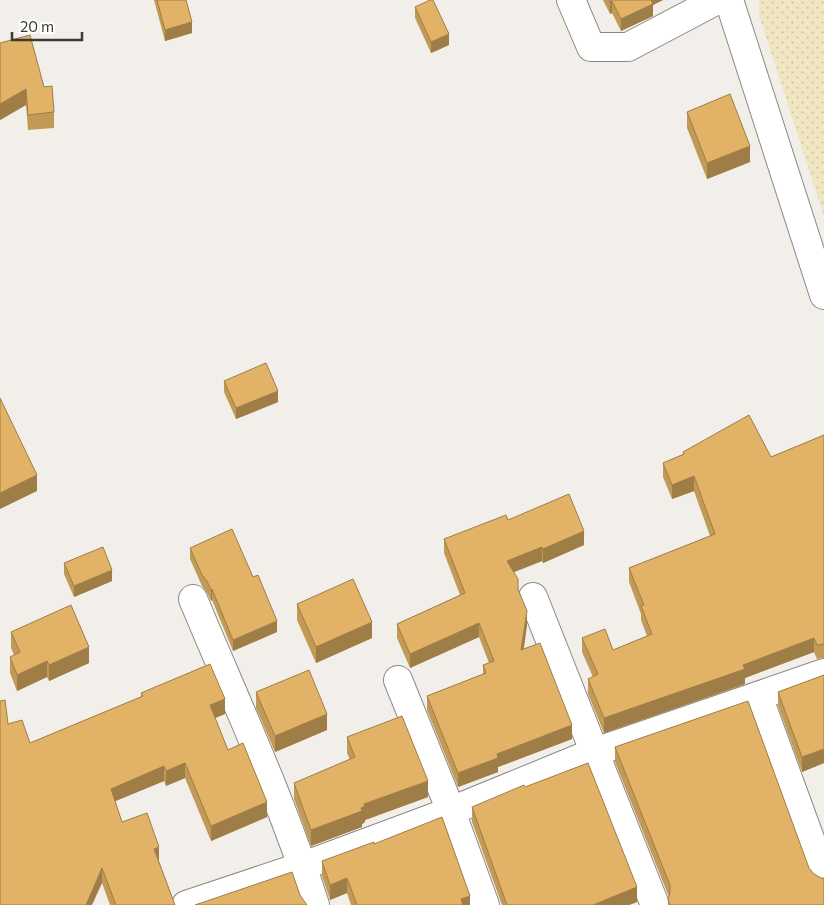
<svg xmlns="http://www.w3.org/2000/svg" width="824" height="905" font-family="Commissioner,sans-serif">
	<style>
		.sand { fill: url(#sand-dots) }
		.lines { fill: none; stroke-linecap: round; stroke-linejoin: round }
		.minor-casing { stroke: #8c8985; stroke-width: 30 }
		.minor { stroke: #fff; stroke-width: 28 }
		.wall { fill: #c29a58 }
		.shaded-wall { fill: #9e7d47 }
		.building { fill: #e2b366; stroke: #9e7d47 }
	</style>
	<defs>
		<pattern id="sand-dots" width="8" height="8" patternUnits="userSpaceOnUse" patternTransform="scale(1.25)"><rect width="8" height="8" fill="#f0e6c1"/><path d="M2 2h.1M6 6h.1" fill="none" stroke="#cfc6a7" stroke-width="1.8" stroke-linecap="round"/></pattern>
	</defs>
	<rect width="100%" height="100%" fill="#f2efea"/>
	<polygon class="sand" points="759,0 824,0 824,217 759,15"/>
	<g class="lines">
		<defs>
			<g id="minor">
				<polyline points="571,0 591,47 628,47 717,0"/>
				<polyline points="729,0 824,295"/>
				<polyline points="533,597 655,905"/>
				<path d="M193,599c42,101 89,201 122,306"/>
				<polyline points="398,680 451,811 485,905"/>
				<polyline points="758,696 824,877"/>
				<polyline points="186,905 303,866 451,811 595,752 824,673"/>
			</g>
		</defs>
		<use href="#minor" class="minor-casing"/>
		<use href="#minor" class="minor"/>
	</g>
	<g class="wall">
		<polygon points="154,0 186,0 192,33 165,41"/>
		<polygon points="603,0 663,0 653,5 653,16 621,31 612,13 610,14"/>
		<polygon points="415,7 449,45 431,53 415,18"/>
		<polygon points="0,43 44,87 54,112 54,128 28,130 26,105 0,120"/>
		<polygon points="687,112 750,162 707,179 687,128"/>
		<polygon points="224,381 278,402 236,419 224,392"/>
		<polygon points="824,435 824,658 817,659 814,652 745,678 745,684 604,733 588,694 588,679 593,677 582,652 582,638 613,650 647,636 641,620 641,614 629,582 629,568 710,536 694,491 672,499 663,477 663,463 683,455 683,452 771,457"/>
		<polygon points="508,520 584,545 543,563 542,561 514,572 527,625 524,649 572,739 498,767 498,772 458,787 427,710 427,696 483,674 483,665 489,663 479,637 410,668 397,638 397,624 460,595 444,553 444,539"/>
		<polygon points="190,548 277,632 233,651 212,600 211,601 207,593 202,586 190,559"/>
		<polygon points="64,563 112,581 74,597 64,574"/>
		<polygon points="297,604 372,638 316,663 297,620"/>
		<polygon points="11,632 89,663 49,681 47,677 17,691 10,673 10,657 14,655 11,648"/>
		<polygon points="824,675 824,763 802,772 778,706 778,692"/>
		<polygon points="256,692 327,730 275,752 256,708"/>
		<polygon points="141,693 225,714 215,718 228,750 267,817 211,841 185,778 166,786 164,781 115,801 122,822 159,862 175,905 110,905 102,883 8,724 30,743 141,697"/>
		<polygon points="347,737 428,797 365,820 365,822 362,824 362,827 311,846 294,799 294,783 350,760 347,753"/>
		<polygon points="615,747 809,868 814,874 821,878 824,905 668,905 668,900 669,897 615,762"/>
		<polygon points="525,787 637,902 629,905 502,905 472,822 472,807"/>
		<polygon points="374,844 470,905 351,905 347,893 330,900 322,876 322,861"/>
	</g>
	<g class="shaded-wall">
		<polygon points="649,0 663,0 653,5 653,16 621,31 621,19"/>
		<polygon points="612,1 612,13 610,14 610,2"/>
		<polygon points="192,22 192,33 165,41 165,30"/>
		<polygon points="449,34 449,45 431,53 431,42"/>
		<polygon points="26,89 26,105 0,120 0,104"/>
		<polygon points="750,146 750,162 707,179 707,163"/>
		<polygon points="278,391 278,402 236,419 236,408"/>
		<polygon points="37,475 37,491 0,509 0,493"/>
		<polygon points="694,476 694,491 672,499 672,485"/>
		<polygon points="584,531 584,545 543,563 543,549"/>
		<polygon points="542,547 542,561 507,575 507,561"/>
		<polygon points="112,570 112,581 74,597 74,586"/>
		<polygon points="212,589 212,600 211,601 211,590"/>
		<polygon points="527,611 527,625 521,664 521,650"/>
		<polygon points="277,621 277,632 233,651 233,640"/>
		<polygon points="372,622 372,638 316,663 316,647"/>
		<polygon points="479,623 479,637 410,668 410,654"/>
		<polygon points="814,638 814,652 745,678 745,684 604,733 604,718"/>
		<polygon points="89,647 89,663 49,681 49,665"/>
		<polygon points="47,661 47,677 17,691 17,675"/>
		<polygon points="225,699 225,714 210,720 210,705"/>
		<polygon points="327,714 327,730 275,752 275,736"/>
		<polygon points="572,725 572,739 498,767 498,772 458,787 458,773 497,754"/>
		<polygon points="824,749 824,763 802,772 802,757"/>
		<polygon points="185,763 185,778 166,786 166,771"/>
		<polygon points="164,766 164,781 111,803 111,789"/>
		<polygon points="428,781 428,797 365,820 365,822 362,824 362,827 311,846 311,830 361,808 364,804"/>
		<polygon points="267,802 267,817 211,841 211,826"/>
		<polygon points="159,847 159,862 154,849"/>
		<polygon points="102,868 102,883 92,905 86,905"/>
		<polygon points="347,878 347,893 330,900 330,885"/>
		<polygon points="637,887 637,902 629,905 593,905"/>
		<polygon points="470,896 470,905 461,905 461,899"/>
	</g>
	<g class="building">
		<polygon points="157,0 186,0 192,22 165,30"/>
		<polygon points="430,0 433,0 449,34 431,42 415,7"/>
		<polygon points="609,0 651,0 653,4 621,19 612,1 610,2"/>
		<polygon points="30,35 44,87 52,86 54,112 28,115 26,89 0,104 0,43"/>
		<polygon points="730,94 750,146 707,163 687,112"/>
		<polygon points="266,363 278,391 236,408 224,381"/>
		<polygon points="0,398 37,475 0,493"/>
		<polygon points="749,415 771,457 824,435 824,644 817,645 814,638 743,665 745,669 604,718 588,679 598,674 582,638 605,629 613,650 652,634 641,606 644,605 629,568 715,534 694,476 672,485 663,463 684,454 683,452"/>
		<polygon points="569,494 584,531 543,549 542,547 507,561 518,579 518,589 527,611 521,650 540,643 572,725 497,754 498,758 458,773 427,696 486,673 483,665 494,661 479,623 410,654 397,624 465,593 444,539 506,515 508,520"/>
		<polygon points="232,529 253,577 258,575 277,621 233,640 212,589 211,590 207,581 202,575 190,548"/>
		<polygon points="103,547 112,570 74,586 64,563"/>
		<polygon points="353,579 372,622 316,647 297,604"/>
		<polygon points="71,605 89,647 49,665 47,661 17,675 10,657 20,652 11,632"/>
		<polygon points="210,664 225,699 210,705 228,750 243,743 267,802 211,826 185,763 166,771 164,766 111,789 122,822 147,813 159,847 154,849 175,905 116,905 102,868 86,905 0,905 0,701 5,700 8,724 22,720 30,743 143,696 141,693"/>
		<polygon points="309,670 327,714 275,736 256,692"/>
		<polygon points="824,675 824,749 802,757 778,692"/>
		<polygon points="748,701 809,868 814,874 821,878 824,878 824,905 670,905 668,900 670,892 670,885 615,747"/>
		<polygon points="402,716 428,781 364,804 365,806 361,808 362,811 311,830 294,783 355,757 347,737"/>
		<polygon points="588,763 637,887 593,905 507,905 472,807 524,785 525,787"/>
		<polygon points="442,817 470,896 461,899 463,905 357,905 347,878 330,885 322,861 374,842 374,844"/>
		<polygon points="292,872 300,895 307,905 195,905"/>
	</g>
	<path d="M12 32v8h70v-8" fill="none" stroke="#3b3a38" stroke-width="2.5"/>
	<text x="20" y="32" font-size="15" fill="#3b3a38" stroke="#ffffff" stroke-width="4" paint-order="stroke">20 m</text>
</svg>
